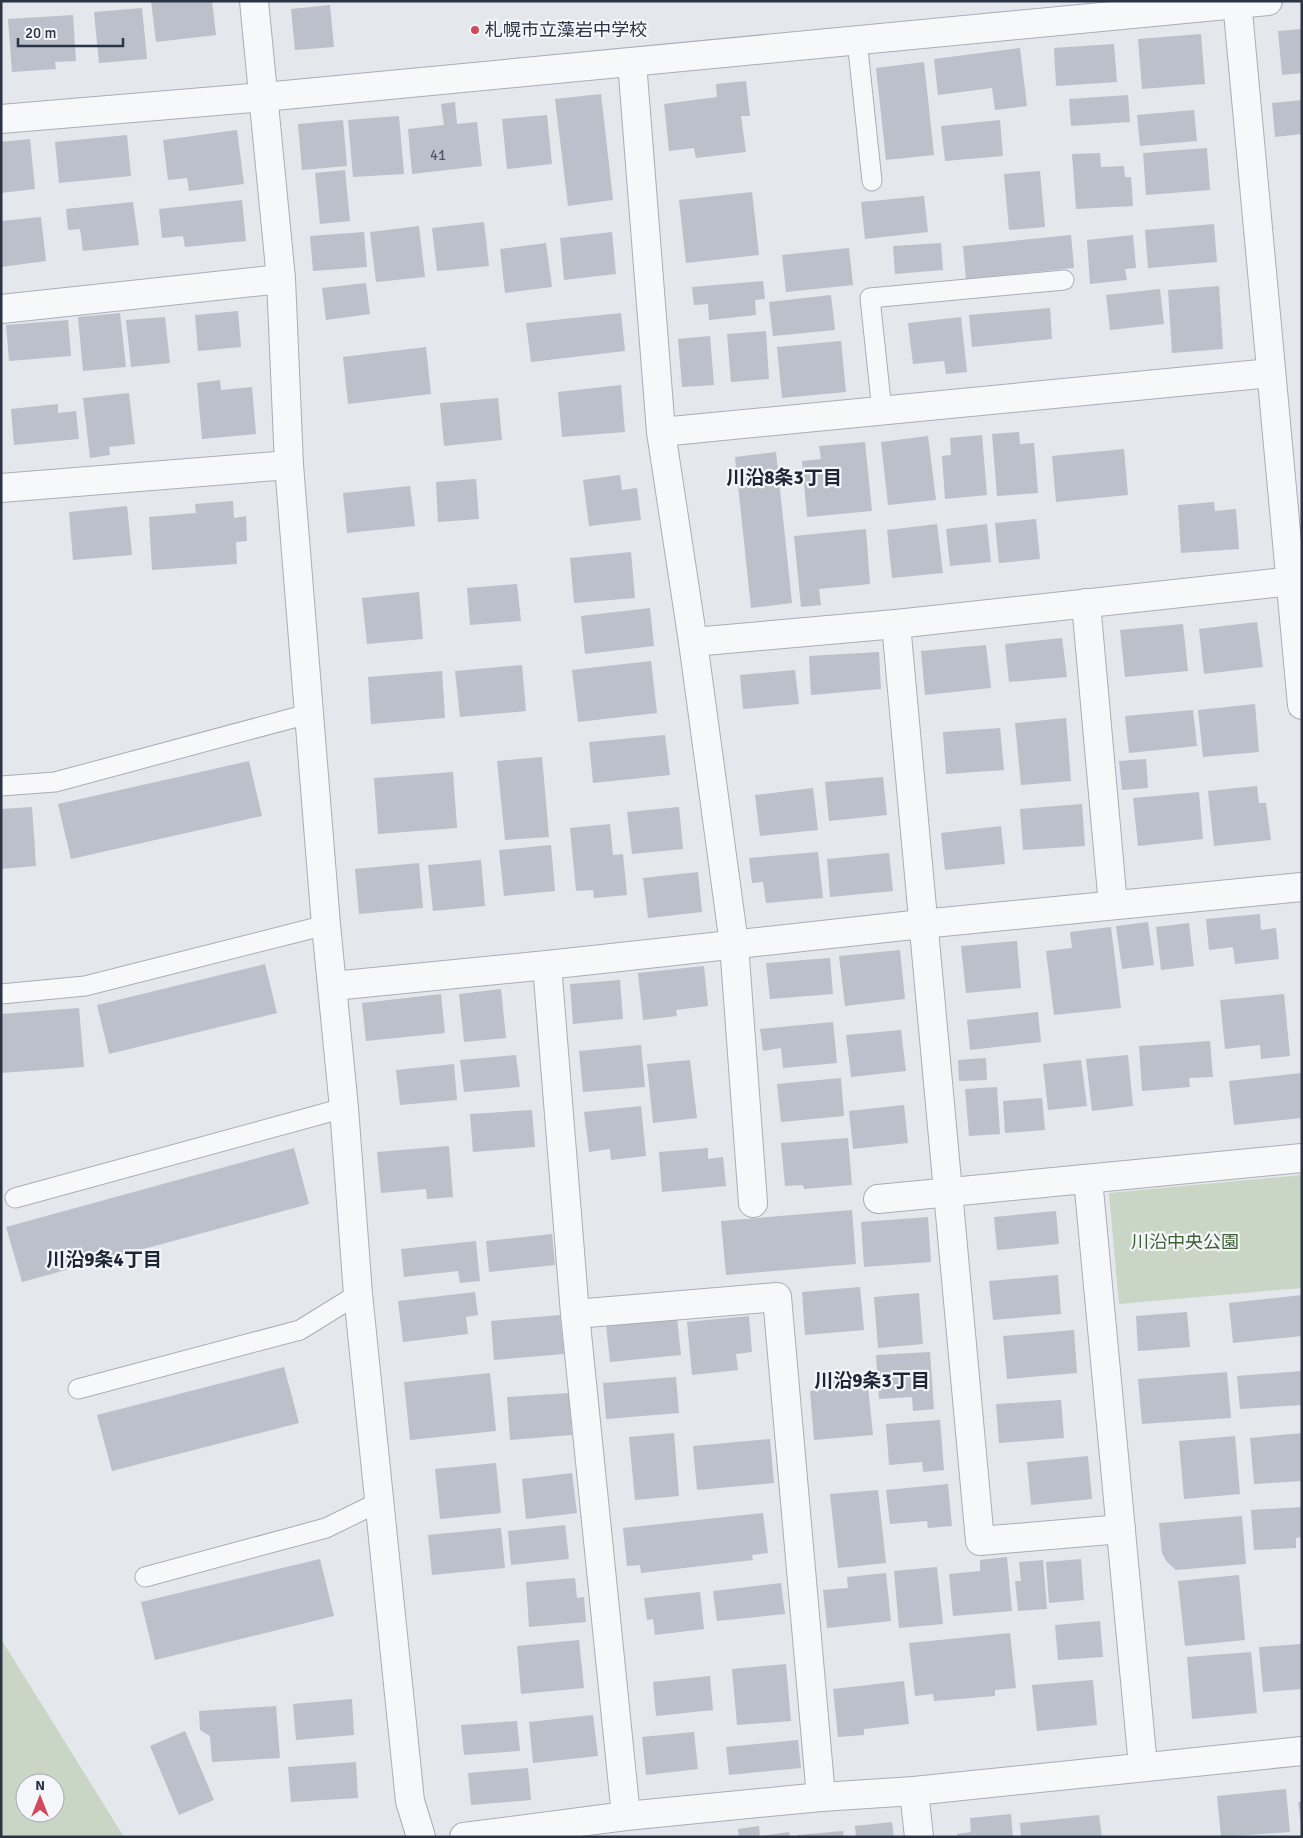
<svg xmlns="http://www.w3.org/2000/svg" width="1303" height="1838" font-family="Signika,'Noto Sans JP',sans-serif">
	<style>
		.green { fill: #c9d6c5; fill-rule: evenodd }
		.building { fill: #bbc0ca }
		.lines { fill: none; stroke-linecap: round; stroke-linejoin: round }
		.lane-casing { stroke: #a9aeb7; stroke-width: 21 }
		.street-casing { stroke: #a9aeb7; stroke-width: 30 }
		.lane { stroke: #f7f8fa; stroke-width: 19 }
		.street { stroke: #f7f8fa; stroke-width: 28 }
		.poi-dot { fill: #d1495b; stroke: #f4f6f9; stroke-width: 2 }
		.labels { text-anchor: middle; stroke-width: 4.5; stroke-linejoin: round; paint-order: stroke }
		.number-label { font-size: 15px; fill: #4f5766 }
		.poi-label { font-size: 18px; fill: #2b3445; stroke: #f4f6f9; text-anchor: start }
		.park-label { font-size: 18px; fill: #3f6138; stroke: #f4f6f9 }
		.neighbourhood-label { font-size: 19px; font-weight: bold; fill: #1d2536; stroke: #f4f6f9 }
	</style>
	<rect width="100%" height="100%" fill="#e4e7ec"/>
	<g class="green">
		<polygon points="1302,1175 1302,1288 1119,1304 1109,1193"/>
		<path d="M1,1639l123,198h-123zM25,1783h30v30h-30z"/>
	</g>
	<g class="building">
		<polygon points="151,1 212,1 216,35 156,42"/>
		<polygon points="330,5 334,47 295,50 291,9"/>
		<polygon points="142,8 147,59 99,63 94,12"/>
		<polygon points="73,15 76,61 55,62 56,69 12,72 8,19"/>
		<polygon points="1302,29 1302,73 1282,75 1278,31"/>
		<polygon points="1201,34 1205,84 1142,89 1138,39"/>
		<polygon points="1114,44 1117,82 1056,86 1054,48"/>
		<polygon points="1020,48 1027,106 995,110 992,88 938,95 934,59"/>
		<polygon points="924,62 934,155 886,160 876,68"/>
		<polygon points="746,81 750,116 741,116 746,152 696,158 694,148 669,151 664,104 717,97 716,84"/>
		<polygon points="601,94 613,200 568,206 555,99"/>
		<polygon points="1128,95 1130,122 1071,126 1069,99"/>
		<polygon points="1302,100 1302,134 1275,137 1272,103"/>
		<polygon points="455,102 457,124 477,122 482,166 412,174 408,129 444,125 441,104"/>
		<polygon points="1194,110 1197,141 1140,146 1137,115"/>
		<polygon points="547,115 552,164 507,169 502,119"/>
		<polygon points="399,116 404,174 353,177 348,120"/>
		<polygon points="343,120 347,166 302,170 298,124"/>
		<polygon points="1000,120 1003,156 945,161 941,126"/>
		<polygon points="237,130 244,184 189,191 187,178 168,180 163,140"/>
		<polygon points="127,135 131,176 59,183 55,142"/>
		<polygon points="30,139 35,189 1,193 1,142"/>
		<polygon points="1207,148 1210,190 1146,195 1143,153"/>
		<polygon points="1100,153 1101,167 1124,166 1125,177 1131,177 1133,206 1076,209 1072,154"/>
		<polygon points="345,170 350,221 320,224 315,173"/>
		<polygon points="1040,171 1045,227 1009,230 1004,174"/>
		<polygon points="752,192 759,255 686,263 679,200"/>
		<polygon points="924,196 928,232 865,239 861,202"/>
		<polygon points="242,200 246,241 185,247 183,236 162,238 159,209"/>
		<polygon points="133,202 139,245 83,251 80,229 68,230 66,209"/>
		<polygon points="41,217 46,261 1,267 1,221"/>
		<polygon points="484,222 489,266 437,271 432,228"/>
		<polygon points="1214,224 1217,262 1148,268 1145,230"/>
		<polygon points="419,226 425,277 376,282 370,232"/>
		<polygon points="364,232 367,267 313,271 310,236"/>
		<polygon points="612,232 616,274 564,280 560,238"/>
		<polygon points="1071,235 1074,268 966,279 963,246"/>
		<polygon points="1133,235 1136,268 1125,269 1127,280 1090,284 1087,240"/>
		<polygon points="546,243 552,287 505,293 500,249"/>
		<polygon points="941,243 943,270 895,274 893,246"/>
		<polygon points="849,248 853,285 786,292 782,255"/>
		<polygon points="763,281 765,299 755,300 756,315 709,320 708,304 694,305 692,287"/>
		<polygon points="366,283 370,314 326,320 322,288"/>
		<polygon points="1219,286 1223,349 1172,353 1168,290"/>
		<polygon points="1160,289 1164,324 1110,330 1106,295"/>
		<polygon points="831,295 835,330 773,336 769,302"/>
		<polygon points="1050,308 1052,339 972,347 969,315"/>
		<polygon points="238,311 241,347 198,351 195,315"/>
		<polygon points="120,313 126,367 83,371 78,317"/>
		<polygon points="621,313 625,351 531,362 526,323"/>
		<polygon points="165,317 170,363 131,367 126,320"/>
		<polygon points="961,317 967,372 946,374 944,361 913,364 908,323"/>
		<polygon points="68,320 71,356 9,361 6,325"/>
		<polygon points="766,331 769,379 731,382 727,334"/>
		<polygon points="710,336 714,385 682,387 678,339"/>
		<polygon points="841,341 846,392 782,398 777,347"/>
		<polygon points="426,347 431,394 348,404 343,357"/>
		<polygon points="220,380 221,390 252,387 256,434 202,439 197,383"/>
		<polygon points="621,385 625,432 562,437 558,392"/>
		<polygon points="129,393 135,444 109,447 110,455 90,458 83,398"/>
		<polygon points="498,398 502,440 444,446 440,403"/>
		<polygon points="58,404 58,413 76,411 79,439 14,445 11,409"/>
		<polygon points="1019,432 1020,444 1034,443 1038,493 997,496 992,434"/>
		<polygon points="982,435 987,495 945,499 942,456 951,455 950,438"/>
		<polygon points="928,436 936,500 888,505 881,442"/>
		<polygon points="865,442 872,511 807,517 802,461 821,459 819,446"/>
		<polygon points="1124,449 1128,495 1056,502 1052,456"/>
		<polygon points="776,452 792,603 751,608 735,457"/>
		<polygon points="620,475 622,490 637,488 641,520 589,526 583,480"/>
		<polygon points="476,479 479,519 438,522 436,482"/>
		<polygon points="410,486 415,526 347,533 343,493"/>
		<polygon points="233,501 234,518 246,516 247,541 236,542 237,564 152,570 149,517 196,513 195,504"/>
		<polygon points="1214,502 1215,511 1236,509 1239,549 1181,553 1178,505"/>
		<polygon points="127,506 132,555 73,560 69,512"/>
		<polygon points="1036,519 1040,559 999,563 995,523"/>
		<polygon points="937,524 943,573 892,578 887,530"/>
		<polygon points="987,524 991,562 950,566 946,529"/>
		<polygon points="866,529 870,584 819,589 821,605 801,607 794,536"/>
		<polygon points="631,552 635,598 574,603 570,558"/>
		<polygon points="517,584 521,621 470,625 467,588"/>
		<polygon points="419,592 423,639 367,644 362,598"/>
		<polygon points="650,608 654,646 585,654 581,616"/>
		<polygon points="1257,622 1263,667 1204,674 1199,629"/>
		<polygon points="1183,624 1188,671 1125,677 1120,630"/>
		<polygon points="1062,638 1067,677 1009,682 1005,644"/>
		<polygon points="986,645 991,688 925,695 921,651"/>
		<polygon points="879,652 881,689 811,695 809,656"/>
		<polygon points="651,661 657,713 578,722 572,670"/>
		<polygon points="522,665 526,711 460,717 455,671"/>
		<polygon points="795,670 799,704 743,709 740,675"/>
		<polygon points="442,671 445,718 371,724 368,677"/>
		<polygon points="1255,704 1259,752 1203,757 1198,710"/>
		<polygon points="1193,710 1197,746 1129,753 1125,716"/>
		<polygon points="1066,718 1071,781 1021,785 1015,723"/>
		<polygon points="1000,728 1004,770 946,774 943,732"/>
		<polygon points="665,735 670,775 593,783 589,742"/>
		<polygon points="542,757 549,837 505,840 497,761"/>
		<polygon points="1146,759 1148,788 1122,790 1119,761"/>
		<polygon points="249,761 262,816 71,859 58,804"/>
		<polygon points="453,772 457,828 378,834 374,778"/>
		<polygon points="883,777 887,815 829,821 825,782"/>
		<polygon points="1257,786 1259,803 1266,803 1271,840 1214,846 1208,791"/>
		<polygon points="813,788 818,830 760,836 755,795"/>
		<polygon points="1199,792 1203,839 1138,846 1133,798"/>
		<polygon points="1082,804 1085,846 1023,850 1020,809"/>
		<polygon points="32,807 36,866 1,869 1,809"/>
		<polygon points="679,807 683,849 632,854 627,812"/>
		<polygon points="610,824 613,855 623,854 627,895 594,898 593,890 576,891 570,828"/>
		<polygon points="1001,826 1005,864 945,870 941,833"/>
		<polygon points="551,845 555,891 504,896 499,850"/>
		<polygon points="818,852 823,898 766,903 763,882 752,883 749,858"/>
		<polygon points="889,853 893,891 830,897 827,859"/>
		<polygon points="481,860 485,906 433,911 428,865"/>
		<polygon points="419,863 423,908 359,914 355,869"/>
		<polygon points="698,872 702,912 648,918 643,878"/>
		<polygon points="1260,914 1261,930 1276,928 1279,959 1235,964 1233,947 1209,950 1206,919"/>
		<polygon points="1148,922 1154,965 1122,969 1116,926"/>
		<polygon points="1189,923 1194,966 1161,970 1156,927"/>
		<polygon points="1111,927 1121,1008 1054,1015 1046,951 1072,948 1070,932"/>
		<polygon points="1017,941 1021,988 966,993 961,946"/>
		<polygon points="900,950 905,999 845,1006 839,956"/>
		<polygon points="830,958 833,994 770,999 766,963"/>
		<polygon points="265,964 277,1013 109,1054 97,1005"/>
		<polygon points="704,966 708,1006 676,1010 677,1016 643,1020 638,973"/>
		<polygon points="620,980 623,1019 573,1024 570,984"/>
		<polygon points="501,989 506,1038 464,1042 459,994"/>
		<polygon points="441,994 445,1033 366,1041 362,1003"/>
		<polygon points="1284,994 1290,1056 1261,1059 1260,1045 1225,1049 1220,1000"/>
		<polygon points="79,1008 84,1067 1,1073 1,1014"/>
		<polygon points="1038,1012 1041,1042 970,1050 967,1020"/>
		<polygon points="833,1022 837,1063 783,1068 781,1048 763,1051 760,1029"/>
		<polygon points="901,1030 906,1071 851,1077 846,1035"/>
		<polygon points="1210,1041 1213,1077 1189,1078 1190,1087 1142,1091 1139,1046"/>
		<polygon points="641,1045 645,1087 583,1092 579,1051"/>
		<polygon points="516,1055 520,1087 464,1092 460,1060"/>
		<polygon points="1128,1055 1133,1106 1092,1111 1086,1059"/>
		<polygon points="986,1058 987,1080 959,1081 958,1060"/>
		<polygon points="690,1060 697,1118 653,1123 647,1064"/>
		<polygon points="1081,1060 1087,1106 1048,1110 1043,1064"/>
		<polygon points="454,1064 457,1100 400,1105 396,1070"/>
		<polygon points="1301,1073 1302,1118 1234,1125 1229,1081"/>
		<polygon points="841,1078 844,1116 781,1122 777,1084"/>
		<polygon points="997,1087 1000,1134 969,1136 965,1089"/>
		<polygon points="1042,1098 1045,1130 1005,1133 1003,1101"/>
		<polygon points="904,1105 908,1143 853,1149 849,1111"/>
		<polygon points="641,1106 646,1156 611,1160 610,1149 589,1152 584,1112"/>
		<polygon points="532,1110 535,1147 473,1152 470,1114"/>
		<polygon points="848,1138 852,1185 804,1189 803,1185 785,1186 781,1143"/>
		<polygon points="449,1146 453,1197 427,1199 426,1189 381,1193 377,1152"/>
		<polygon points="294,1148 309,1204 22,1282 6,1227"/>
		<polygon points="708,1148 708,1159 723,1157 726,1186 662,1192 659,1152"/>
		<polygon points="852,1210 856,1264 726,1275 721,1221"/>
		<polygon points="1056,1211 1059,1244 997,1250 994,1217"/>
		<polygon points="928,1217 931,1262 864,1267 861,1222"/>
		<polygon points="552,1234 555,1265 489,1272 486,1241"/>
		<polygon points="476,1241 480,1281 460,1283 458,1271 404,1277 401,1249"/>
		<polygon points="1058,1275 1061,1314 993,1320 989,1281"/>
		<polygon points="860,1287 864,1330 805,1335 802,1292"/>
		<polygon points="475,1292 478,1315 466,1317 468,1334 403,1342 398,1301"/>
		<polygon points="919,1293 923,1344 878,1348 874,1297"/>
		<polygon points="1302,1295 1302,1336 1233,1343 1229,1303"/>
		<polygon points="1187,1312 1190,1347 1138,1351 1136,1316"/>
		<polygon points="560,1315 564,1354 494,1360 491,1321"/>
		<polygon points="749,1316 752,1352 736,1354 738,1370 692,1375 687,1322"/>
		<polygon points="677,1318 681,1355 610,1362 606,1325"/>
		<polygon points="1074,1330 1077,1373 1007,1379 1003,1336"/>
		<polygon points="930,1352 934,1409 913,1411 912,1397 879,1399 876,1355"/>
		<polygon points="284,1367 299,1423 112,1471 97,1415"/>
		<polygon points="1302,1371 1302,1405 1240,1409 1237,1376"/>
		<polygon points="1227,1372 1231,1418 1142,1424 1138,1379"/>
		<polygon points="490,1373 496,1431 410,1440 404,1382"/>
		<polygon points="676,1377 679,1413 606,1419 603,1383"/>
		<polygon points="867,1377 873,1435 814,1440 810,1391 827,1389 827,1380"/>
		<polygon points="569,1393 572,1435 510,1440 507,1397"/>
		<polygon points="1061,1400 1064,1438 999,1443 996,1404"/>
		<polygon points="940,1420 944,1470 923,1472 922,1462 889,1465 886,1424"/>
		<polygon points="674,1433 679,1496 635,1500 629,1437"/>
		<polygon points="1302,1433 1302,1481 1254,1484 1250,1438"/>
		<polygon points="1235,1436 1240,1494 1184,1499 1179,1441"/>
		<polygon points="770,1439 774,1483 697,1490 693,1446"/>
		<polygon points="1088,1456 1092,1499 1031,1505 1027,1462"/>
		<polygon points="496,1463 501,1513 440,1519 435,1469"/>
		<polygon points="572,1473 577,1513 526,1519 522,1479"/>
		<polygon points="948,1484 952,1526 928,1528 927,1521 890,1524 886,1490"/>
		<polygon points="878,1490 886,1563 838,1568 830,1494"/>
		<polygon points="1302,1507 1302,1537 1296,1538 1296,1548 1254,1550 1251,1510"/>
		<polygon points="763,1513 768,1553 752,1555 753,1560 641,1573 640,1565 627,1566 623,1528"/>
		<polygon points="1242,1516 1246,1564 1176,1570 1167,1562 1162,1553 1159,1523"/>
		<polygon points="565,1525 569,1559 511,1565 508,1531"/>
		<polygon points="501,1528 505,1568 432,1575 428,1535"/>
		<polygon points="1007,1557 1012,1611 953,1616 949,1574 980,1571 980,1560"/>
		<polygon points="320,1559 334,1616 155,1660 141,1602"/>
		<polygon points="1081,1559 1084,1600 1049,1603 1046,1562"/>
		<polygon points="1043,1560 1047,1609 1018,1611 1015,1581 1021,1581 1019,1562"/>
		<polygon points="937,1567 943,1624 899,1628 894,1571"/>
		<polygon points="886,1573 891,1621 827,1628 823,1590 848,1588 847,1577"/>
		<polygon points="1239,1575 1245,1640 1185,1646 1178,1581"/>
		<polygon points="575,1578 577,1598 584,1597 586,1622 529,1627 526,1582"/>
		<polygon points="781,1583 785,1614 717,1621 713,1591"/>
		<polygon points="700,1592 704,1629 655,1635 653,1619 647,1620 644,1598"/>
		<polygon points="1100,1621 1103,1657 1058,1660 1055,1625"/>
		<polygon points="1010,1633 1016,1688 995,1690 995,1696 934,1701 933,1694 915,1696 909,1643"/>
		<polygon points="579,1640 584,1688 521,1694 517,1646"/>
		<polygon points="1302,1644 1302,1689 1263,1692 1259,1647"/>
		<polygon points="1251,1652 1257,1713 1192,1719 1187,1657"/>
		<polygon points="786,1664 791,1721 737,1725 732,1669"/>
		<polygon points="710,1676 713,1710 656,1716 653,1682"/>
		<polygon points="1093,1680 1097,1725 1037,1731 1032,1685"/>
		<polygon points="904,1681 909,1724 864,1729 864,1735 838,1737 833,1689"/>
		<polygon points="352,1699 354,1735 296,1740 293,1704"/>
		<polygon points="276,1706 280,1758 212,1762 210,1736 200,1730 199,1711"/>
		<polygon points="593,1715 598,1756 533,1763 529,1722"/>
		<polygon points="517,1721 520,1751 464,1755 461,1725"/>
		<polygon points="185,1731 214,1800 179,1815 150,1746"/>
		<polygon points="694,1732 698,1769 646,1775 642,1737"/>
		<polygon points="798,1740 801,1768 729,1775 726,1747"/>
		<polygon points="356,1762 358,1798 291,1802 288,1767"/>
		<polygon points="528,1768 531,1800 471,1805 468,1773"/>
		<polygon points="1286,1789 1290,1832 1221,1837 1217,1796"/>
		<polygon points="1298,1802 1302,1802 1302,1823 1301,1823"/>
		<polygon points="1011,1814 1013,1837 957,1837 957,1834 971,1832 970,1818"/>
		<polygon points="1099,1815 1102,1837 1021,1837 1020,1823"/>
		<polygon points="892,1822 894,1837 856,1837 855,1826"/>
		<polygon points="759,1826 760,1837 739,1837 738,1829"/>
		<polygon points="843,1831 844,1837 797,1837 797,1835"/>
		<polygon points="789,1832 790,1837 760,1837 760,1836"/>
	</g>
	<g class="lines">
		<defs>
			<g id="lane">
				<polyline points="857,40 872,181"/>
				<polyline points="882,411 870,298 1064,280"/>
				<polyline points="1,786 55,782 308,714"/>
				<polyline points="1,994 85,986 326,925"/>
				<polyline points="15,1198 344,1108"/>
				<polyline points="78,1389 300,1330 358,1294"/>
				<polyline points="145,1577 326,1528 379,1502"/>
			</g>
			<g id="street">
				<polyline points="254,1 281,279 289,465 326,925 344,1108 358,1294 410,1801 421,1837"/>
				<polyline points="1237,1 1302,705"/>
				<polyline points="632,62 661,432 693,642 734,944 753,1203"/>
				<polyline points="1,119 264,97 1268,1"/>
				<polyline points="1,309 281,279"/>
				<polyline points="661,432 1271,373"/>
				<polyline points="1,488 289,465"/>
				<polyline points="1086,603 1113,905"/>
				<polyline points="896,624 980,1541 1121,1529"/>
				<polyline points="693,642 896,624 1302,580"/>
				<polyline points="547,965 575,1314 626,1816"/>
				<polyline points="333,986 547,965 922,924 1302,887"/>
				<polyline points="1088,1179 1143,1766"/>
				<polyline points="878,1199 1302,1158"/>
				<polyline points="575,1314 777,1297 821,1797"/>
				<polyline points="914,1791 919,1837"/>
				<polyline points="464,1837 626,1816 821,1797 914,1791 1302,1751"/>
			</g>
		</defs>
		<use href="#lane" class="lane-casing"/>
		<use href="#street" class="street-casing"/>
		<use href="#lane" class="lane"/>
		<use href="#street" class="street"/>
	</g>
	<circle class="poi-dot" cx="475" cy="30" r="5"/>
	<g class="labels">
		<g class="number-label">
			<text x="438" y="160">41</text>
		</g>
		<g class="poi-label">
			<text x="485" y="36">札幌市立藻岩中学校</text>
		</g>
		<g class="park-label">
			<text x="1185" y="1248">川沿中央公園</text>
		</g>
		<g class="neighbourhood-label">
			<text x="784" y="484">川沿8条3丁目</text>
			<text x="104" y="1266">川沿9条4丁目</text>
			<text x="872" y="1387">川沿9条3丁目</text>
		</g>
	</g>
	<rect width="1303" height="1838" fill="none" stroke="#2b3445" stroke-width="5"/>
	<g transform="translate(40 1798)"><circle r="24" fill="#f4f6f9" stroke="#a4a8b1"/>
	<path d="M0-4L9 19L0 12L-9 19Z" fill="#d1495b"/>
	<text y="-8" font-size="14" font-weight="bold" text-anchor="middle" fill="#2b3445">N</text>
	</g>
	<path d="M18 38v8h105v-8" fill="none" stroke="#2b3445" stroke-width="2.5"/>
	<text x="25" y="38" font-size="15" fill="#2b3445" stroke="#f4f6f9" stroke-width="4" paint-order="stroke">20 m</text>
</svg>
